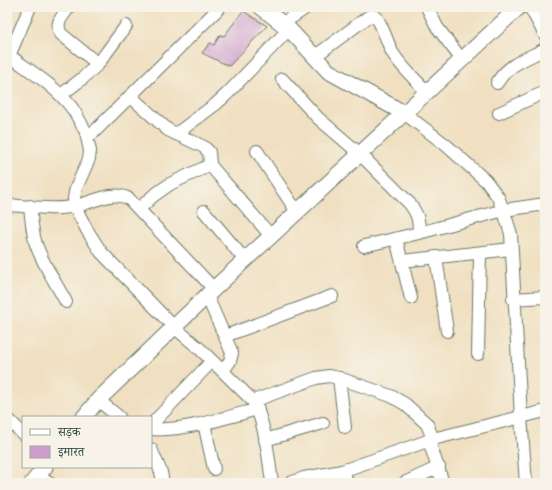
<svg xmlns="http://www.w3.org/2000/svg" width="552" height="490" font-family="'Libre Bodoni','Noto Serif Devanagari',serif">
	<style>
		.building { fill: #ce9cce }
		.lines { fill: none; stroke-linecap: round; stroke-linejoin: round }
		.minor-casing { stroke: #687665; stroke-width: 14 }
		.tertiary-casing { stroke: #687665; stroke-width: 17 }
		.minor { stroke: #fff; stroke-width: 12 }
		.tertiary { stroke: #fff; stroke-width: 15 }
	</style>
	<rect width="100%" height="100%" fill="#f7f3e8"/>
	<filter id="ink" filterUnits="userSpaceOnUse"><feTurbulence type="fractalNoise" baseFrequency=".025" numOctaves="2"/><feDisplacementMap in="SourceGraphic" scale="8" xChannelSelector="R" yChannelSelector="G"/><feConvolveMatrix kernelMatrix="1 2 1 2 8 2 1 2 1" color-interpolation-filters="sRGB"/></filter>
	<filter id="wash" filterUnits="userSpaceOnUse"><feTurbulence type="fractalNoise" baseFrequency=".012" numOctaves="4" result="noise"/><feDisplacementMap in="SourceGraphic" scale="16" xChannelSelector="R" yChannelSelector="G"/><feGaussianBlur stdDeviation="0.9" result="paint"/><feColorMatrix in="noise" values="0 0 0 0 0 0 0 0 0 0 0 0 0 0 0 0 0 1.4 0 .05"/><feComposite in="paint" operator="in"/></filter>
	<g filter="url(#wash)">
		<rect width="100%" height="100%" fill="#f0e0c1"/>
		<g id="blocks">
			<polygon class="building" points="243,11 267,26 229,66 202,53 210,43 214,45 220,35 224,36"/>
		</g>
	</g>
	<g filter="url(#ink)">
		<use href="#blocks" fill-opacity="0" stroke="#687665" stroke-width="1"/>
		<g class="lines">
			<defs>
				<g id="minor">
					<path d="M69,7c-6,9 -15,16 -8,27l37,30"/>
					<polyline points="427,7 437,27 462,60"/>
					<polyline points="530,7 545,35"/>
					<polyline points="282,24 307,7"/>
					<path d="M7,54c23,17 47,31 65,54 5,7 9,16 14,24l2,2 5,-1 127,-126"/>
					<polyline points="9,56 30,7"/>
					<path d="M314,57l54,-40c3,-1 6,-2 8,0 5,5 12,27 16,35 9,15 23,27 35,40"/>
					<path d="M282,79l36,39 42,36 50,50c8,11 9,16 9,29l-55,13"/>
					<path d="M497,83c11,-19 29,-24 48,-34"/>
					<polyline points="61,95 83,78 98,64 126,26"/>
					<polyline points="130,96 168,130 204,147 209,152 210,165"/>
					<polyline points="404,113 446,145 486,181 498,197 505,215 511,234 521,417 526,483"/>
					<polyline points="499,113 545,92"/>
					<path d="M86,132l4,19 -1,8 -13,29 -2,10 1,9 12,23 14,22 73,75 26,22 53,52c12,20 16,59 19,82"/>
					<polyline points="176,134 216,104 227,94 289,29"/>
					<polyline points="257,151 297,212"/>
					<path d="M7,205c21,1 48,6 69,1 16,-3 37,-17 53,-7l85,90"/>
					<path d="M30,206c1,12 2,23 5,35 6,21 21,42 31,61"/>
					<polyline points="139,209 153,196 170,184 210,165 271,236"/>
					<polyline points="204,211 245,260"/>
					<polyline points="419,233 504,210 545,204"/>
					<polyline points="396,239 411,298"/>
					<polyline points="436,257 447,331"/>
					<polyline points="402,261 511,249"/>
					<polyline points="207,296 232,353 230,361 223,371"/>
					<polyline points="513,299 545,297"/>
					<polyline points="225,336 332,296"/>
					<polyline points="478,354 480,253"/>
					<polyline points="339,378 345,427"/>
					<polyline points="98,400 119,417"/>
					<polyline points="253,401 316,378 329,376 339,378 391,396 405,404 427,424 433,439"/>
					<polyline points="7,418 23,434"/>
					<polyline points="204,423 214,469"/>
					<polyline points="151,425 212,361"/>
					<path d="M151,429c30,3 77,-12 107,-20"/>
					<polyline points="265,440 323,423"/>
					<polyline points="429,441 443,483"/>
					<polyline points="151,449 161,472 163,483"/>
					<polyline points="342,471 348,483"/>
					<polyline points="38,476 49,483"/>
					<polyline points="290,483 304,478 342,471 433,439 545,411"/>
					<polyline points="404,483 439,467"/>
				</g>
				<g id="tertiary">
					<polyline points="261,7 289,29 328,71 404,113"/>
					<polyline points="84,417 98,400 218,285 519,7"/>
					<polyline points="32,483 45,467"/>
				</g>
			</defs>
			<use href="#minor" class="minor-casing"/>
			<use href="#tertiary" class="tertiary-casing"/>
			<use href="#minor" class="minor"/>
			<use href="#tertiary" class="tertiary"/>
		</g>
	</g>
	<rect width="552" height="490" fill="none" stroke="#f7f3e8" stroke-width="24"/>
	<rect x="22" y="416" width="130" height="52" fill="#f7f3e8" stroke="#a1aaa0"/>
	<rect x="30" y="429" width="20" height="6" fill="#ffffff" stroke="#a1aaa0"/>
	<text x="58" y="436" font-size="12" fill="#1f3d34">सड़क</text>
	<rect x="30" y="446" width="20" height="12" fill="#ce9cce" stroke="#a1aaa0"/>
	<text x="58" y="456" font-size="12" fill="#1f3d34">इमारत</text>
</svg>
